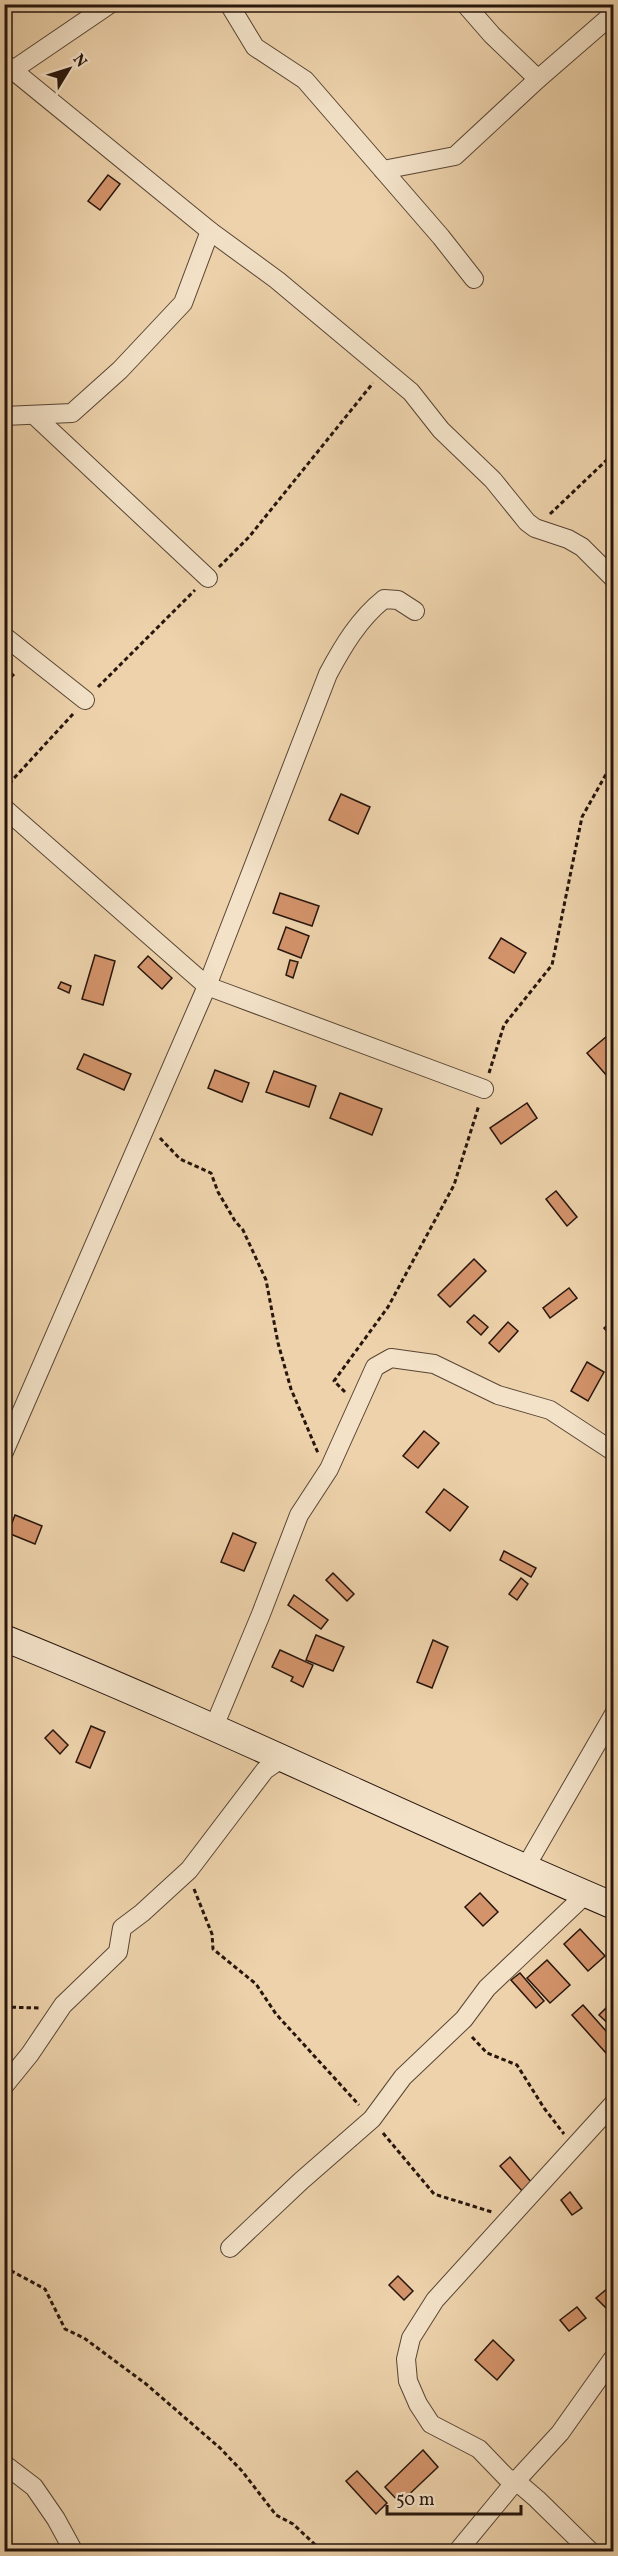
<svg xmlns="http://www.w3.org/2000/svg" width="618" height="2556" font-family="Vollkorn,serif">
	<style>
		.building { fill: #d3936b; stroke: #27160d; stroke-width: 1.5 }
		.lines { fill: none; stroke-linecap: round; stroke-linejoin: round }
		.street-casing { stroke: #584534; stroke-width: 20 }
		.secondary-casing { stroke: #27160d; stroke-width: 28 }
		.path { stroke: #27160d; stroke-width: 3; stroke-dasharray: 4.5 3; stroke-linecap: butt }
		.street { stroke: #f3e2c8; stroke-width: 18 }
		.secondary { stroke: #f3e2c8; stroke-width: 26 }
	</style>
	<rect width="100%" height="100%" fill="#edd2ab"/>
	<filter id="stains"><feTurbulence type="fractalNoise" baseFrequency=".00333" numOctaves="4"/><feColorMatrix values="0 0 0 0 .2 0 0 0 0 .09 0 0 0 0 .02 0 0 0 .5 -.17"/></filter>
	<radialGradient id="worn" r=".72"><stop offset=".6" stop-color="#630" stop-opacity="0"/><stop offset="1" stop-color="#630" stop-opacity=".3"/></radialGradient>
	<g class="building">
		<polygon points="108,175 120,184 100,210 88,201"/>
		<polygon points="4,666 14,675 4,685"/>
		<polygon points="341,794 370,807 358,834 329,820"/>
		<polygon points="280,893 319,906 312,926 273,913"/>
		<polygon points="286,927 309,936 301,958 278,949"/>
		<polygon points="501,938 526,953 514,973 489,958"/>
		<polygon points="95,955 115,961 103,1005 82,999"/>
		<polygon points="148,956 172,978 162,989 138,967"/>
		<polygon points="290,960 298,962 293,978 286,975"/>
		<polygon points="61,982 71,986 69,993 58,988"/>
		<polygon points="607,1036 614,1044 614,1070 607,1076 587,1053"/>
		<polygon points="84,1054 131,1074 124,1090 77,1069"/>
		<polygon points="215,1070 249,1083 242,1102 208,1088"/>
		<polygon points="274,1071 316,1086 309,1107 266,1092"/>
		<polygon points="340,1093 382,1109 372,1135 330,1118"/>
		<polygon points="527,1103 537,1118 501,1144 490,1128"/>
		<polygon points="556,1191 577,1217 567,1226 546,1199"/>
		<polygon points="474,1259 486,1271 450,1307 438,1295"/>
		<polygon points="569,1288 577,1298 550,1318 543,1308"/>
		<polygon points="474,1315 488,1327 481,1335 467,1322"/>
		<polygon points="613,1320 614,1320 614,1340 604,1328"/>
		<polygon points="508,1322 518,1331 499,1352 489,1343"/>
		<polygon points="587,1362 604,1372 588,1401 571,1391"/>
		<polygon points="424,1431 439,1443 418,1468 403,1456"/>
		<polygon points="444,1489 468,1507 450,1531 426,1512"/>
		<polygon points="15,1515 42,1526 35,1544 8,1533"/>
		<polygon points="233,1533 256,1543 244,1571 221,1562"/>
		<polygon points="504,1551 536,1568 531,1577 500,1560"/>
		<polygon points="333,1573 354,1594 347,1601 326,1580"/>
		<polygon points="521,1578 528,1584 517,1600 509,1594"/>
		<polygon points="294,1595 328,1620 321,1629 288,1605"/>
		<polygon points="316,1635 344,1647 333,1671 306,1660"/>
		<polygon points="433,1640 448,1647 432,1688 417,1682"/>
		<polygon points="280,1650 313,1665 303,1687 291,1681 293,1677 272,1667"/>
		<polygon points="91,1726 105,1732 90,1768 76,1762"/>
		<polygon points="53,1730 68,1745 60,1754 45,1738"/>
		<polygon points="480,1893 498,1912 483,1926 465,1907"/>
		<polygon points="580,1929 605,1956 588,1971 564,1944"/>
		<polygon points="547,1960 570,1985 550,2003 527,1978"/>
		<polygon points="520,1973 544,2001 536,2008 511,1980"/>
		<polygon points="583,2005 614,2040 614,2062 572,2015"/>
		<polygon points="609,2005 614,2009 614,2029 599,2015"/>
		<polygon points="510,2157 532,2183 523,2192 500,2166"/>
		<polygon points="570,2192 582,2208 572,2215 561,2200"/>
		<polygon points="398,2276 413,2291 404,2300 389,2285"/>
		<polygon points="614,2283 614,2307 609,2311 596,2298"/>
		<polygon points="577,2307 586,2318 569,2331 560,2320"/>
		<polygon points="493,2340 514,2360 497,2380 475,2360"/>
		<polygon points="423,2450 438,2467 400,2503 385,2487"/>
		<polygon points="357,2471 387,2503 376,2514 346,2481"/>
	</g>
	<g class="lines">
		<defs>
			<g id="street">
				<polyline points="229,4 255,47 305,80 441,237 474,279"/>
				<polyline points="465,4 492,35 538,79 614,13"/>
				<polyline points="4,63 210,231 277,280 411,392 441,430 493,480 527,522 535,528 568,539 582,547 614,579"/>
				<polyline points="13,70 110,4"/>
				<polyline points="383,170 455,156 538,79"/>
				<polyline points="34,415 208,578"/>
				<polyline points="4,416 72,413 120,370 183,303 210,231"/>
				<polyline points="4,636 85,700"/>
				<polyline points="4,808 207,986 484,1089"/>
				<path d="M4,1452l203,-466 121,-312c15,-28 31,-55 56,-75l14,1 17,11"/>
				<polyline points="213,1729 261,1614 299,1515 329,1469 375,1367 391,1358 434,1364 498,1395 550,1410 614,1452"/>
				<polyline points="525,1868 614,1714"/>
				<polyline points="4,2086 30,2054 63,2005 118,1952 122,1928 142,1913 189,1870 265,1770 281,1759"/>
				<polyline points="230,2248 301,2181 372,2119 403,2077 464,2019 487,1988 586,1894"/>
				<polyline points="4,2464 34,2487 56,2519 74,2552"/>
				<polyline points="457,2552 514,2483 560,2433 614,2357"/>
				<polyline points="591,2552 537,2499 523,2487 506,2477 479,2449 431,2424 418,2404 408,2381 406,2359 411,2338 435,2300 614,2103"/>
			</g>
			<path id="secondary" d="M4,1638c206,83 405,181 610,268"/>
		</defs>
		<use href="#street" class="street-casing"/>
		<use href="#secondary" class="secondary-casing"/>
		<g class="path">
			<polyline points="550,514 614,453"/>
			<polyline points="219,567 249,537 373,383"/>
			<polyline points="98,687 195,590"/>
			<polyline points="4,789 73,714"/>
			<polyline points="489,1073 504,1025 552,965 582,817 614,760"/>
			<polyline points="160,1138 180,1159 211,1173 218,1192 235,1221 243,1230 266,1280 278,1343 291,1389 318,1453"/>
			<polyline points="345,1392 334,1381 388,1307 454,1185 479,1105"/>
			<polyline points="194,1889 212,1934 213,1949 256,1984 276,2014 359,2105"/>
			<polyline points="4,2007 39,2008"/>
			<polyline points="472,2037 487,2053 517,2065 544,2108 564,2134"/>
			<polyline points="383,2133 434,2194 492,2212"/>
			<polyline points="4,2267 45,2289 65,2329 84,2338 146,2384 220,2448 242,2471 276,2515 293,2524 323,2552"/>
		</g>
		<use href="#street" class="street"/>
		<use href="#secondary" class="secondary"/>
	</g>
	<rect width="618" height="2556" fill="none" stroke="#edd2ab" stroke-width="24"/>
	<rect x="6" y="6" width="606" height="2544" fill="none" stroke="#27160d" stroke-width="3"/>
	<rect x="12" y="12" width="594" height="2532" fill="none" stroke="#27160d" stroke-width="1.5"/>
	<g transform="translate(69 69) rotate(52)" stroke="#f3e2c8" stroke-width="4.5" paint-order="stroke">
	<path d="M0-4.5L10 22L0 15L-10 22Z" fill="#27160d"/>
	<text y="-9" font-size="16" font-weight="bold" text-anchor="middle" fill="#27160d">N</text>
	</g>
	<path d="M387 2505v9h134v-9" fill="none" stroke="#27160d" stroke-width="3"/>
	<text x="396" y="2505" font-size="18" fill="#27160d" stroke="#f3e2c8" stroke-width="4.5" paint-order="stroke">50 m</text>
	<rect width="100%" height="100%" filter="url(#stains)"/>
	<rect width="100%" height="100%" fill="url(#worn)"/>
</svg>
